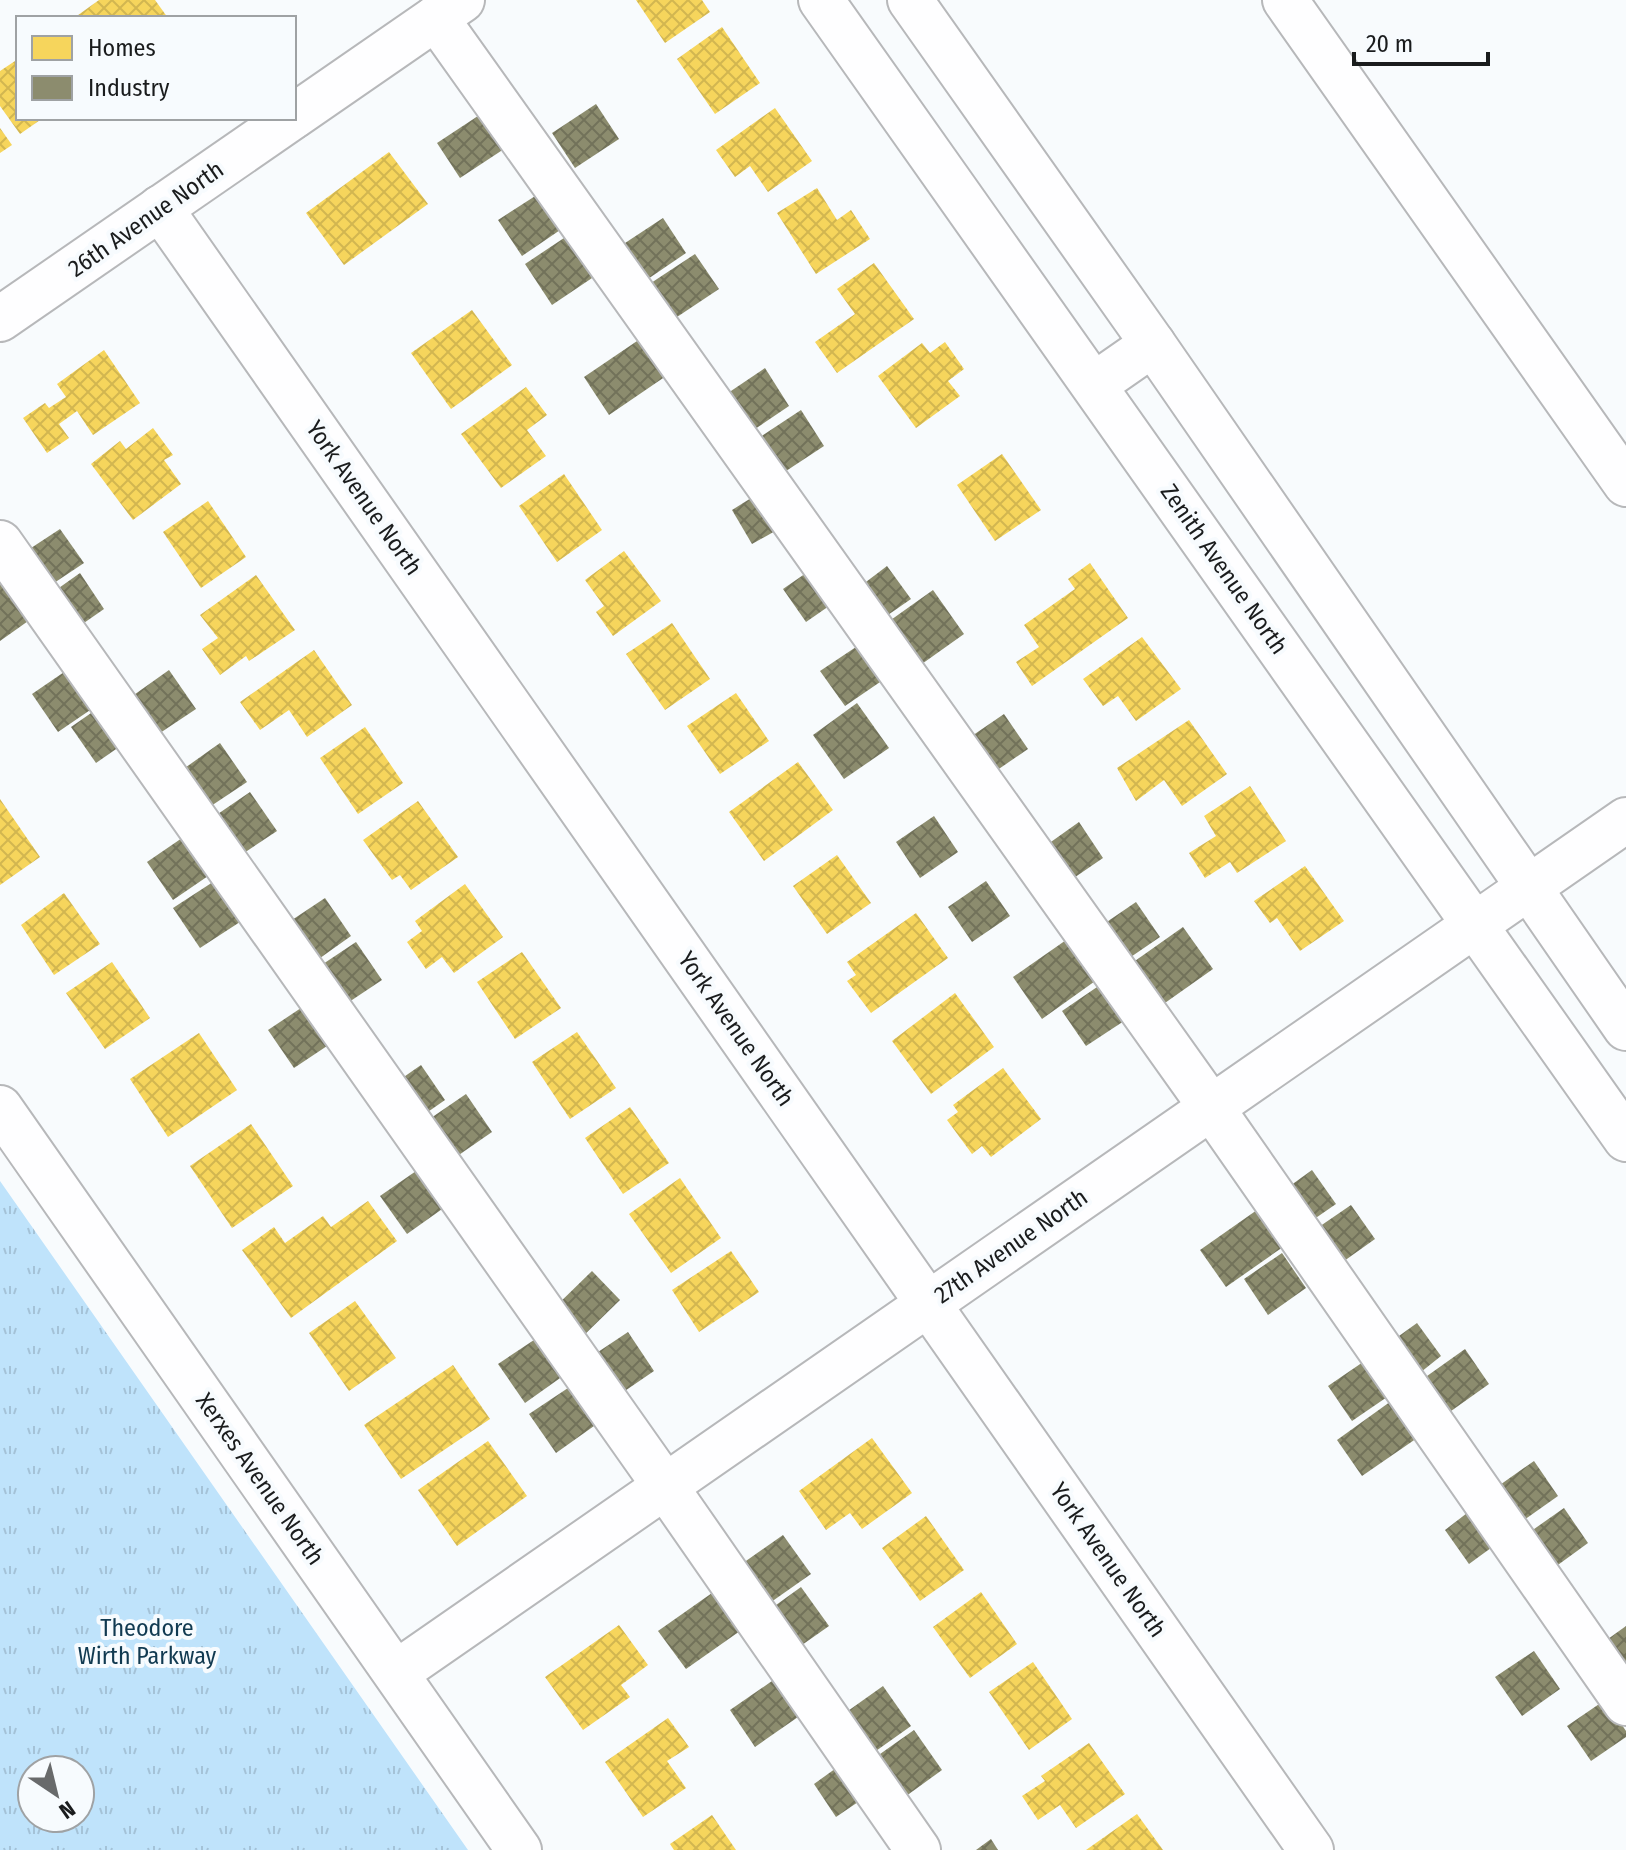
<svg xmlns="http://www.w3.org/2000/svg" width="1626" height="1850" font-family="'Fira Sans Condensed',sans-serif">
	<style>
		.park { fill: url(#park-tufts); fill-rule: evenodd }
		.homes { fill: url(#homes-cross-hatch) }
		.industry { fill: url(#industry-cross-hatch) }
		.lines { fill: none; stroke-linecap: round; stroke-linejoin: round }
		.minor-casing { stroke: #b7b8ba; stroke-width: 48 }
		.minor { stroke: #fefeff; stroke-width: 44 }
		.labels { text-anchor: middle; stroke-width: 8; stroke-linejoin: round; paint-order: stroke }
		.street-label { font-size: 24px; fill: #1a1c1d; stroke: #f7fbfe }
		.park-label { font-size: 24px; fill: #113a51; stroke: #f7fbfe }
	</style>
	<defs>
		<pattern id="park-tufts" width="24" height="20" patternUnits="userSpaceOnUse" patternTransform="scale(2)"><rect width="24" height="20" fill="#bfe3fb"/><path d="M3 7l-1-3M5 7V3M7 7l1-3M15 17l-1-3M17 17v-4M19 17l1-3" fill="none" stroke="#a4c2d7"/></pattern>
		<pattern id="homes-cross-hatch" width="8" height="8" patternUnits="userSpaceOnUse" patternTransform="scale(2)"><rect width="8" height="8" fill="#f6d55c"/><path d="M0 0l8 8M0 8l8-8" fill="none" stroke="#d2b650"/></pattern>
		<pattern id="industry-cross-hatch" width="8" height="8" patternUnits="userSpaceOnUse" patternTransform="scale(2)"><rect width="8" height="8" fill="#8c8c6e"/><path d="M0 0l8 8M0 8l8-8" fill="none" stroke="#72725a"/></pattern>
	</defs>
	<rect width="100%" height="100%" fill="#f8fbfd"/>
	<path class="park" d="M0,1181l468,669h-468zM32,1770h48v48h-48z"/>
	<g class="homes">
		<polygon points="99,0 155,0 168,18 74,18"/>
		<polygon points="636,0 702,0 710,12 665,43"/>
		<polygon points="722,27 760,83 715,114 677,59"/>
		<polygon points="18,59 18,118 43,118 20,134 0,106 0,71"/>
		<polygon points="775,108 812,161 768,192 750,166 735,177 716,150"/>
		<polygon points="0,128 12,145 0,153"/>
		<polygon points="389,152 428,204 344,265 306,213"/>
		<polygon points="817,188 837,220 851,210 870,239 816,274 777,213"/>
		<polygon points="874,263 914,319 837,373 815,342 855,314 837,289"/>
		<polygon points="472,310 512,365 451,409 411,353"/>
		<polygon points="945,342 964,369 948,381 960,396 916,428 878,376 922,343 930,353"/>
		<polygon points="104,350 140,403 93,435 77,411 59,424 69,438 47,453 23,418 45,403 49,408 66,397 57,384"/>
		<polygon points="526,387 547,415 527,430 546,456 501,488 461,434"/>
		<polygon points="153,428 173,455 164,460 181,484 133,520 91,464 120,441 126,449"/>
		<polygon points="1002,454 1041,510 995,541 957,485"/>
		<polygon points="564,474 602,530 557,562 519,506"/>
		<polygon points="208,501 246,557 201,588 163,532"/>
		<polygon points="624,551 661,601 613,636 596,612 604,606 585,580"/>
		<polygon points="1090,563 1128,618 1032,686 1016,662 1039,647 1024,625 1075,589 1068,579"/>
		<polygon points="256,575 295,630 249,661 246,656 220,675 202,649 218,638 200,615"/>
		<polygon points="672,623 710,679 665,710 626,654"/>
		<polygon points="1142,637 1181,689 1136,721 1118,696 1103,706 1083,679"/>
		<polygon points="314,650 352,705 307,737 289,710 260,730 240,702"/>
		<polygon points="736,693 769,741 720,774 687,726"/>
		<polygon points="1189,720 1227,774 1182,806 1164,780 1136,801 1117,768"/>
		<polygon points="365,727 403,783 358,814 320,758"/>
		<polygon points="798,762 833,810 764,861 729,812"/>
		<polygon points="1250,786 1286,841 1237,873 1230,862 1205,878 1189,853 1216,836 1204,816"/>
		<polygon points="0,799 40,857 0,885"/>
		<polygon points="418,801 458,857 411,890 400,875 392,880 363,840"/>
		<polygon points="837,855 871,903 827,934 793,886"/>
		<polygon points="1305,866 1344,921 1300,951 1277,918 1270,923 1254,901"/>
		<polygon points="465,884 503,937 454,973 442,957 426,969 407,942 422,931 415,921"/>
		<polygon points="64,893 100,944 54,975 21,925"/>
		<polygon points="916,913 948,958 871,1013 847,981 856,975 847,962"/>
		<polygon points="522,952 561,1008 515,1039 477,982"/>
		<polygon points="112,962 150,1018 105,1049 66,993"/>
		<polygon points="955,993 994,1047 931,1094 892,1041"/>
		<polygon points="577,1032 616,1088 570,1119 532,1062"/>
		<polygon points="199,1033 237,1090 168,1137 130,1079"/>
		<polygon points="1003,1068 1041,1119 991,1157 982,1146 972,1154 947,1120 958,1112 953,1105"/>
		<polygon points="630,1107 669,1163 623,1194 585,1138"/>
		<polygon points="251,1124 293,1186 232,1228 190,1166"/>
		<polygon points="680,1178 721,1238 671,1273 629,1214"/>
		<polygon points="368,1201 397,1241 291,1318 242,1250 274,1227 285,1243 323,1216 331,1227"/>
		<polygon points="731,1251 759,1292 699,1332 672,1290"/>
		<polygon points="355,1301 396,1358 349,1391 309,1333"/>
		<polygon points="453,1365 490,1419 401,1479 364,1425"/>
		<polygon points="872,1438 912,1493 862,1529 850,1513 826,1530 799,1491"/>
		<polygon points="488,1441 527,1496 457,1546 418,1490"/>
		<polygon points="926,1516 964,1570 920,1601 882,1548"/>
		<polygon points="981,1592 1017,1644 970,1678 933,1627"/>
		<polygon points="619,1625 648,1665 621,1685 630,1697 583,1730 545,1677"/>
		<polygon points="1033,1662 1072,1719 1029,1750 989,1692"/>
		<polygon points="668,1718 689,1747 667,1761 686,1788 643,1817 605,1762"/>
		<polygon points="1089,1743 1125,1794 1076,1828 1060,1805 1038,1820 1022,1796 1045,1781 1041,1776"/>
		<polygon points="1137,1814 1163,1850 1086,1850"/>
		<polygon points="712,1815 736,1850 674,1850 670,1844"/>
	</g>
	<g class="industry">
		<polygon points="596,104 619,139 575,168 552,133"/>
		<polygon points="481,114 504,149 460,178 437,143"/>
		<polygon points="543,191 566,226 522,256 498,220"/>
		<polygon points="663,218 686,253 642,283 619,247"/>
		<polygon points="570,234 598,274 552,305 525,264"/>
		<polygon points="695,254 719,289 674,319 651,283"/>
		<polygon points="643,337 669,374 609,415 584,377"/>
		<polygon points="765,368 789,406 752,431 728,393"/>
		<polygon points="801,410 824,446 780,475 757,439"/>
		<polygon points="756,495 777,530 752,544 732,510"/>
		<polygon points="60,529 84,563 51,585 28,550"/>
		<polygon points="887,566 911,599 885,617 862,585"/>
		<polygon points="809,571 832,604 806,622 783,589"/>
		<polygon points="80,573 104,609 81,625 56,590"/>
		<polygon points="5,581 31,619 0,641 0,584"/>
		<polygon points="933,590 964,634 919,666 888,622"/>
		<polygon points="859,645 883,680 845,706 820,671"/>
		<polygon points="70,668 96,706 58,732 32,694"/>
		<polygon points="169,670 196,709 157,735 131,697"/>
		<polygon points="857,703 889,748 844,779 813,735"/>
		<polygon points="94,711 119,747 96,763 71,727"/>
		<polygon points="1004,714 1028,749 990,775 966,740"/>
		<polygon points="220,743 247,782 208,808 182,770"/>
		<polygon points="250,792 277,831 238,857 212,818"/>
		<polygon points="934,816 958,852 920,878 896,842"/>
		<polygon points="1079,822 1103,858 1065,884 1041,849"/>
		<polygon points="185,836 211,874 173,900 147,862"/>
		<polygon points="216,880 243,920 200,948 173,908"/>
		<polygon points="986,881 1010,916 972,942 948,907"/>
		<polygon points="325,898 351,936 313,963 286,924"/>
		<polygon points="1136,902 1160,937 1122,963 1098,928"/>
		<polygon points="1183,927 1213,969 1155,1010 1125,968"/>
		<polygon points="1069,938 1098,979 1042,1019 1013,977"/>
		<polygon points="356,942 382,980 343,1006 317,968"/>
		<polygon points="1100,985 1124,1021 1086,1046 1062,1011"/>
		<polygon points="307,1004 333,1042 294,1068 268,1030"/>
		<polygon points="421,1065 445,1100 422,1116 398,1081"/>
		<polygon points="466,1094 492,1132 453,1159 428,1120"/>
		<polygon points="419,1169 445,1207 407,1234 380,1196"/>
		<polygon points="1312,1170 1336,1204 1307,1224 1283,1191"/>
		<polygon points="1351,1205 1375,1239 1337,1266 1313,1231"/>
		<polygon points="1257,1210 1283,1247 1226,1287 1200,1250"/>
		<polygon points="1282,1253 1306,1288 1268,1315 1244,1279"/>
		<polygon points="592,1271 620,1300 578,1341 550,1312"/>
		<polygon points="1417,1323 1441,1356 1416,1376 1392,1341"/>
		<polygon points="628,1332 654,1371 616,1397 589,1358"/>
		<polygon points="537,1338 563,1376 525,1403 498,1364"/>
		<polygon points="1465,1349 1489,1384 1444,1416 1420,1381"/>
		<polygon points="1366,1360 1390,1395 1352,1421 1328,1386"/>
		<polygon points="568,1388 594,1426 556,1453 529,1414"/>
		<polygon points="1394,1399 1420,1436 1362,1476 1337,1440"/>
		<polygon points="1534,1461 1558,1496 1521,1522 1497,1487"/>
		<polygon points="1564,1508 1588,1543 1551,1570 1527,1534"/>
		<polygon points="1471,1510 1495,1545 1469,1564 1445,1530"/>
		<polygon points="783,1535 811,1574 764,1607 736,1568"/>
		<polygon points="801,1587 829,1626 792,1652 765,1613"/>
		<polygon points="712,1593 740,1631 686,1669 658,1631"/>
		<polygon points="1626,1626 1626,1680 1601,1644"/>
		<polygon points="1534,1651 1560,1689 1522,1716 1495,1677"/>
		<polygon points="772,1681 798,1717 755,1747 730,1710"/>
		<polygon points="883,1686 911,1726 866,1758 838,1718"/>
		<polygon points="1605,1700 1626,1731 1626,1737 1591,1761 1567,1726"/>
		<polygon points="914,1730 942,1770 902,1799 873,1759"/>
		<polygon points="839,1766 861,1800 836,1817 814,1784"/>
		<polygon points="991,1839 998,1850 976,1850"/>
	</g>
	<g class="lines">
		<defs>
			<g id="minor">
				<polyline points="821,0 1626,1139"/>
				<polyline points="910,0 1153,344 1626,1028"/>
				<polyline points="1285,0 1626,484"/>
				<polyline points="436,18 1211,1107 1626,1703"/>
				<polyline points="294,116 462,0"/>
				<polyline points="160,208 1311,1850"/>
				<polyline points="0,319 291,118"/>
				<polyline points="1094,385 1153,344"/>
				<polyline points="0,543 665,1486 918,1850"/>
				<polyline points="0,1108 519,1850"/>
				<polyline points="396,1673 1626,820"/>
			</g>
		</defs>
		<use href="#minor" class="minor-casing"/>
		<use href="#minor" class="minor"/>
	</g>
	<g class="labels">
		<g class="street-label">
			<text transform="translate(146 219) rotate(-35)" y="8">26th Avenue North</text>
			<text transform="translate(364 498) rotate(55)" y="8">York Avenue North</text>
			<text transform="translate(1224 569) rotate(55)" y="8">Zenith Avenue North</text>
			<text transform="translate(736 1029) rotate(55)" y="8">York Avenue North</text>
			<text transform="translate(1011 1246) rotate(-35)" y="8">27th Avenue North</text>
			<text transform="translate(260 1479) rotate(55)" y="8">Xerxes Avenue North</text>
			<text transform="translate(1108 1560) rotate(55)" y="8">York Avenue North</text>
		</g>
		<g class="park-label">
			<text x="147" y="1636">Theodore<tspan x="147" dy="28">Wirth Parkway</tspan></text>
		</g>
	</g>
	<rect x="16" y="16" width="280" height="104" fill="#f7fbfe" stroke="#9fa2a4" stroke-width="2"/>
	<rect x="32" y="36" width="40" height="24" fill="#f6d55c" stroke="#9fa2a4" stroke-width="2"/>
	<text x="88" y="56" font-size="24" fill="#1a1c1d">Homes</text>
	<rect x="32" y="76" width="40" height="24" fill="#8c8c6e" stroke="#9fa2a4" stroke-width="2"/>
	<text x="88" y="96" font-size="24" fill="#1a1c1d">Industry</text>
	<g transform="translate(56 1794) rotate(145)"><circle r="38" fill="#f7fbfe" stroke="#9fa2a4" stroke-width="2"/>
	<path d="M0-6L14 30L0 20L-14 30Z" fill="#686a6b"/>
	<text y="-12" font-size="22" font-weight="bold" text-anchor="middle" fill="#1a1c1d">N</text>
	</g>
	<path d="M1354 52v12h134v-12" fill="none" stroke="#1a1c1d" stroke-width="4"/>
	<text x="1366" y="52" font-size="24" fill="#1a1c1d" stroke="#f7fbfe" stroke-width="6" paint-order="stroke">20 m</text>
</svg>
